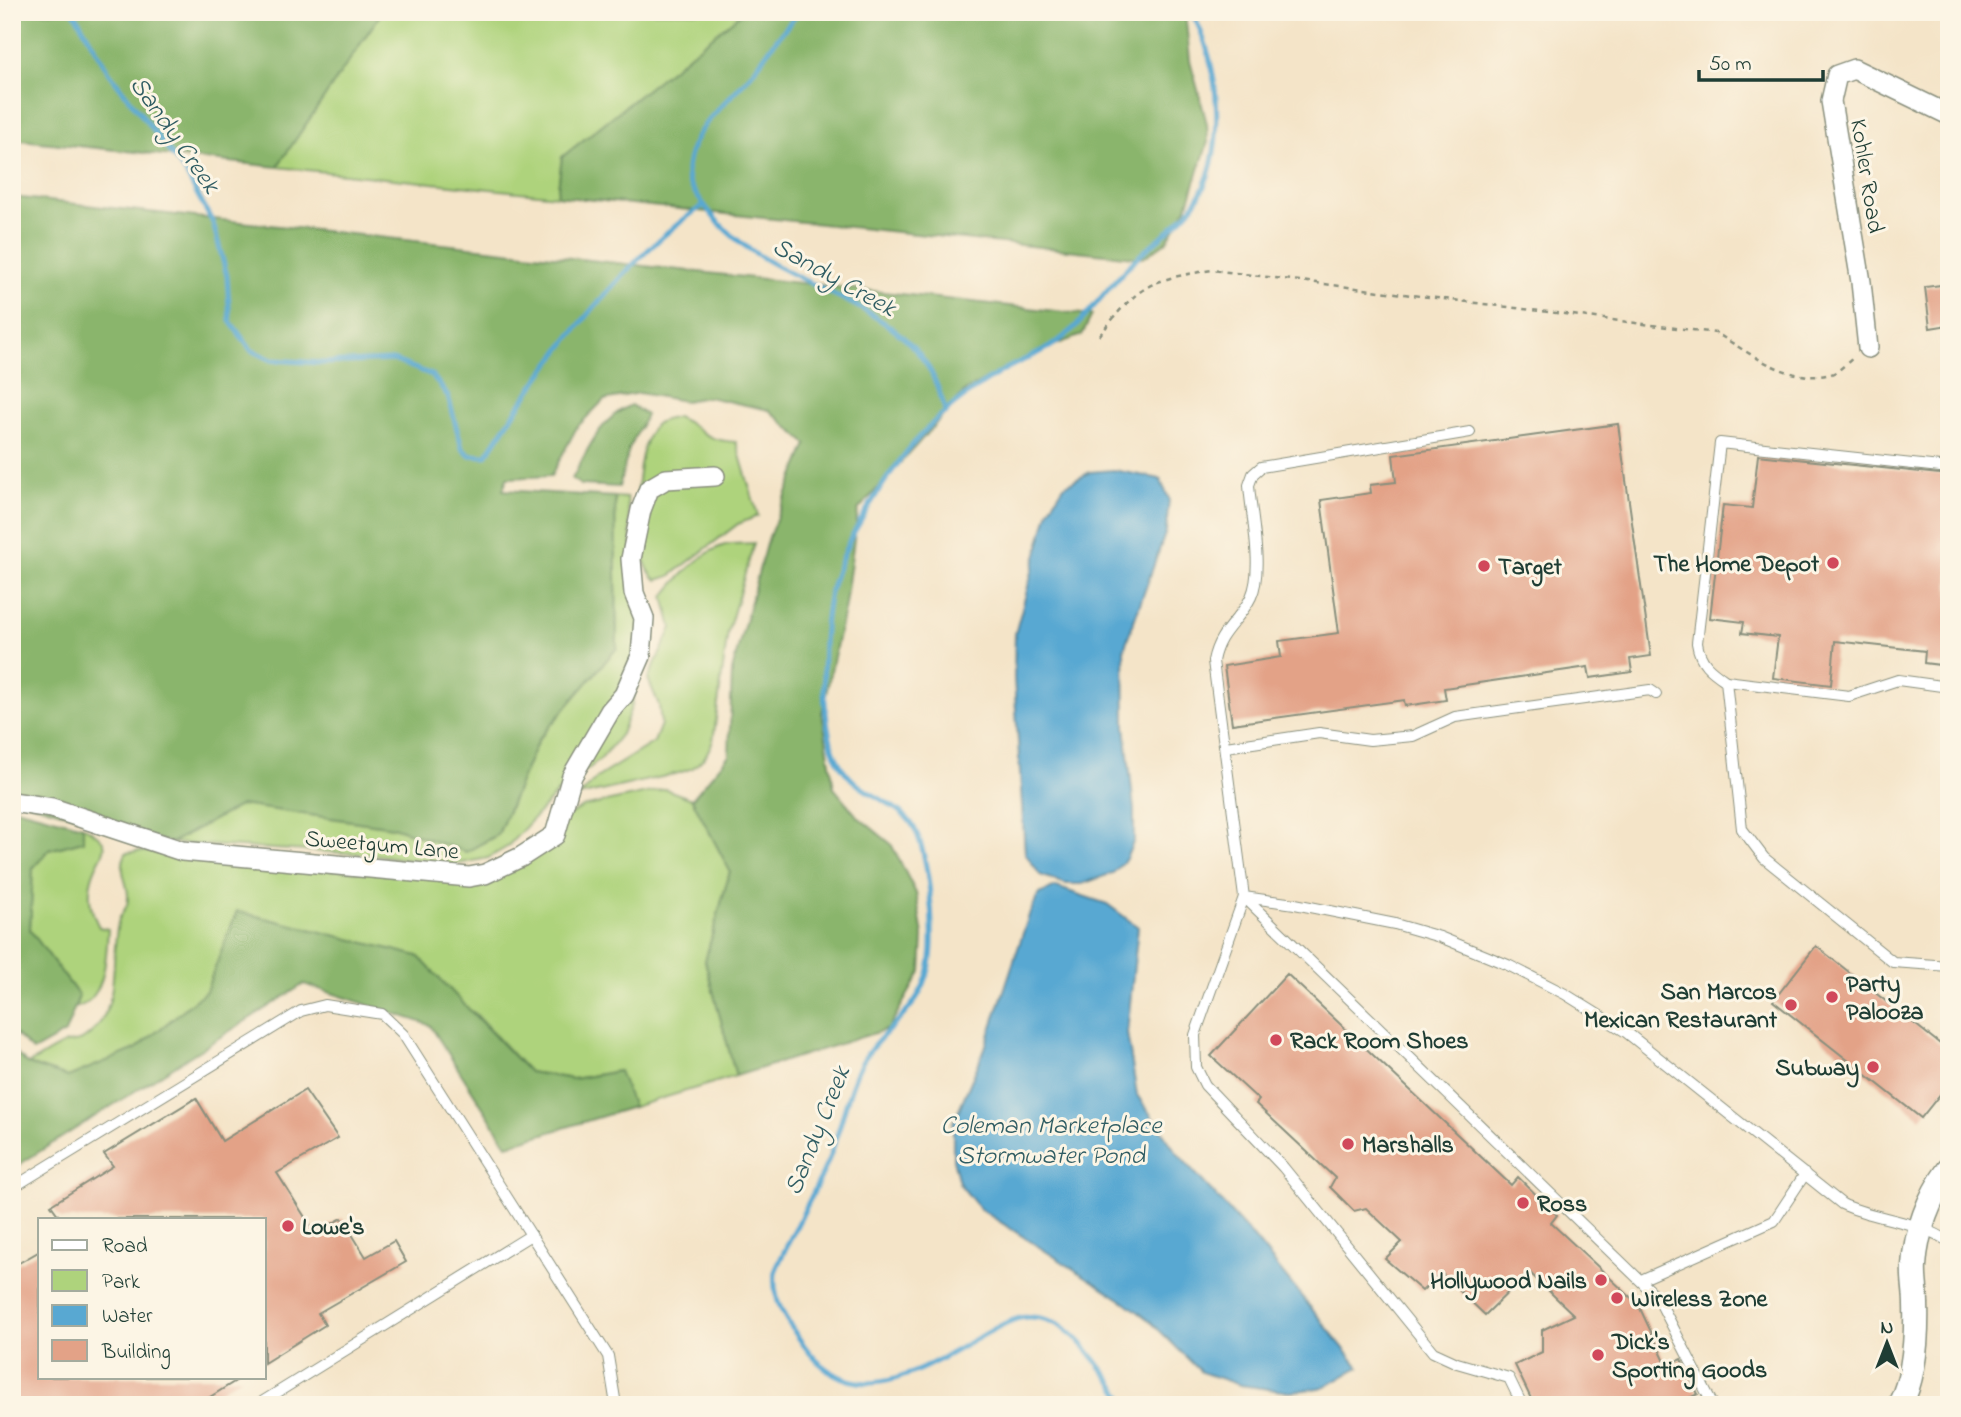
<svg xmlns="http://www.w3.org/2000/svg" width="1961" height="1417" font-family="'Indie Flower',sans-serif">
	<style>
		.green { fill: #aed37c; stroke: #668858; stroke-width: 2 }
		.forest { fill: #8ab56c; stroke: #547950; stroke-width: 2 }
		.water { fill: #58a8d2; stroke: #3c7283; stroke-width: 2 }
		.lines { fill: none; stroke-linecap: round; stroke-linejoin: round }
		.stream { stroke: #58a8d2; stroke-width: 5 }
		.building { fill: #e3a287 }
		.service-casing { stroke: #8a907e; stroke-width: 12 }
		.minor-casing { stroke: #8a907e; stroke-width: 22 }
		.tertiary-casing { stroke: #8a907e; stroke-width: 27 }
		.path { stroke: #8a907e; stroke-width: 2.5; stroke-dasharray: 5 5; stroke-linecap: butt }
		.service { stroke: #fff; stroke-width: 10 }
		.minor { stroke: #fff; stroke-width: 19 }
		.tertiary { stroke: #fff; stroke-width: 24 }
		.poi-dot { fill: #d1495b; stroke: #fcf5e5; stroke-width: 2.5 }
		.labels { text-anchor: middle; stroke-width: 6; stroke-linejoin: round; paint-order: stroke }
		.street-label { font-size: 24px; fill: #1f3d34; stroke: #fcf5e5 }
		.poi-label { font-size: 24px; font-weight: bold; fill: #1f3d34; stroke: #fcf5e5; text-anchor: start }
		.water-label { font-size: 26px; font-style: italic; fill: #305d63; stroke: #fcf5e5 }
	</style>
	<rect width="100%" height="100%" fill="#fcf5e5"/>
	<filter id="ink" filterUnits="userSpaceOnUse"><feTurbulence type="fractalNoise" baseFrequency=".0143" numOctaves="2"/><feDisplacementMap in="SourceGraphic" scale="14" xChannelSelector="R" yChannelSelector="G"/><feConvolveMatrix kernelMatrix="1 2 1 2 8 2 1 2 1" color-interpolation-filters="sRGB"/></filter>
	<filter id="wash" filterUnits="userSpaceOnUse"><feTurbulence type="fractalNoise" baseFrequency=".00686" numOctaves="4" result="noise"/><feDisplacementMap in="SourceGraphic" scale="28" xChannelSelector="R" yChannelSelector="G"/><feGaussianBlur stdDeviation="1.57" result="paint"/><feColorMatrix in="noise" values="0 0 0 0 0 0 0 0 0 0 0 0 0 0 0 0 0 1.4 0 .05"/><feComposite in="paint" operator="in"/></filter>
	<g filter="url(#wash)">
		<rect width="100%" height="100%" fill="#f4e4c8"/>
		<g class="green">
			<polygon points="382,12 743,12 562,157 557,196 277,167"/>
			<path d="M677,417c29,13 24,23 59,25l22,74 -20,8 -68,52 -13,4c-27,-17 -26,-133 -1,-156 6,-5 14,-5 21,-7z"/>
			<polygon points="615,497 627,498 634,568 644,593 647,614 632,705 621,734 601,759 557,793 507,847 488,858 447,866 378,855 171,843 241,805 393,827 466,852 498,835 538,740 617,648"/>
			<path d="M754,543l-26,88 -15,110 -8,16 -12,11 -14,5 -100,23 19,-19 56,-35 7,-18 -2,-19 -11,-26 24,-51 -8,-32c15,-19 37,-44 61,-51 9,-2 20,-1 29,-2z"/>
			<path d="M665,789l27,10 38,72 -25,90 31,115 -103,31 -15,-36 -45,8 -44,-7 -54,-59 -238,-102 -31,80 -70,58 -68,28 -40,-13c13,-6 25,-16 39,-21 5,-1 11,-1 15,-3 43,-27 26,-81 37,-121 2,-5 6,-9 8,-14 5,-20 -11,-32 -1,-52l13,-2 121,14 231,15 28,-14 28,-39 36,-20z"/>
			<path d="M83,826c37,21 17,23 9,52 -5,17 -1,34 7,49l9,2c-2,26 -1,71 -33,79l4,-12 -49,-66 3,-62 16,-18 34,-9z"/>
		</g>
		<g class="forest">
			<polygon points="12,12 382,12 277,167 12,139"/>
			<polygon points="743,12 1185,12 1190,60 1207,124 1208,142 1187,207 1166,242 1143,258 557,196 562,157"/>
			<polygon points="12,197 1092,315 1082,335 1042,350 966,390 858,510 845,605 822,713 834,788 857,816 891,844 916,893 923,936 921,972 888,1029 736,1076 705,961 730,871 692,799 729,755 732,671 766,544 807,444 769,410 708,397 684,401 639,393 604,400 577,427 551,476 507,478 503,490 615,497 617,648 538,740 498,834 466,852 393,827 241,805 171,843 12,798"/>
			<path d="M631,405l15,10 -17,34 -10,38 -38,-2 -9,-6c16,-29 27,-60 59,-74z"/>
			<polygon points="12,807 83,826 83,841 49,850 33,868 30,930 79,996 65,1033 33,1051 12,1031"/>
			<polygon points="237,911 418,956 529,1072 573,1079 619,1071 633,1107 507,1145 430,1025 304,984 12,1169 12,1050 28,1064 68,1077 136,1049 206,991"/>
		</g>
		<g class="water">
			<polygon points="1114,470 1160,479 1169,499 1166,531 1124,649 1125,726 1134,810 1134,840 1126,859 1113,873 1082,884 1066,884 1040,875 1025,853 1014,678 1015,634 1049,510 1064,486 1090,472"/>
			<polygon points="1056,887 1107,904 1138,927 1127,1033 1137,1095 1177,1153 1254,1238 1359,1367 1325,1387 1290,1392 1240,1385 1201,1372 1150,1321 1125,1302 980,1209 959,1183 953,1159 953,1123 984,1051 1029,915 1039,894"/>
		</g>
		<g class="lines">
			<g class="stream">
				<path d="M74,12l34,59 77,101 28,51 14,53 3,45 21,29 21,10 50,3 71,-3 39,15 16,21 14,52 7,7 17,1c55,-85 133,-195 218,-251"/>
				<path d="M800,12c-20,19 -32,41 -49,62 -21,26 -52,47 -61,80 -8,27 0,32 15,52 45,63 123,77 184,120 35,25 46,48 57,87"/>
				<path d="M1126,1405c-6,-16 -20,-30 -30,-44 -16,-22 -39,-46 -69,-44 -16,1 -34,13 -49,21 -59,33 -124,79 -175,6 -17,-24 -31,-42 -28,-72 16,-39 39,-76 55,-116 11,-28 16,-59 28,-86 19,-41 61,-52 72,-105 6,-30 0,-125 -23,-147 -23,-23 -51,-24 -69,-57 -19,-35 -18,-141 -5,-179 6,-18 14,-39 24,-55 22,-39 48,-79 81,-109 18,-16 41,-33 61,-45 17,-11 37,-17 54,-28 29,-19 49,-51 73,-76 20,-22 47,-39 66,-62 37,-47 29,-147 -1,-195"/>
			</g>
		</g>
		<g id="blocks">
			<g class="building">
				<polygon points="1949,284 1949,325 1930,328 1925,287"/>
				<polygon points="1618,424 1651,656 1630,659 1632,672 1590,678 1588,667 1444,688 1446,700 1405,706 1404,700 1232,724 1224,666 1281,657 1279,641 1339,633 1321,500 1371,493 1370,485 1396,482 1393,455"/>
				<polygon points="1758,455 1949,475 1949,666 1924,663 1925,651 1835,641 1831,685 1773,678 1778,637 1742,633 1744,622 1710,618 1723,505 1752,508"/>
				<polygon points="1816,946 1949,1051 1949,1083 1921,1118 1773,1001"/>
				<polygon points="1287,974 1511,1185 1518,1177 1557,1215 1551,1223 1638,1304 1667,1366 1681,1359 1698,1394 1687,1399 1690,1405 1534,1405 1515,1365 1542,1352 1542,1330 1574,1315 1529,1272 1485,1315 1441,1273 1422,1291 1385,1259 1402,1242 1366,1208 1354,1211 1330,1187 1335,1178 1256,1104 1259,1100 1211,1056"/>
				<polygon points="305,1090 338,1138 277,1173 315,1233 342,1218 366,1257 394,1241 406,1262 318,1313 325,1325 264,1363 264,1219 61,1219 51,1205 113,1166 104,1154 196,1098 222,1141"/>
				<polygon points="40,1251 40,1377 242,1377 197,1405 12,1405 12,1267"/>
			</g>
		</g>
	</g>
	<g filter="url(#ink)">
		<use href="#blocks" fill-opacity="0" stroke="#8a907e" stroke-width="2"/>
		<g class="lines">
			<defs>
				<g id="service">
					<path d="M1470,432l-209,35 -8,7 -4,11c2,31 15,84 2,112 -12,25 -32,33 -38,64l31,236 51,7 100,20 45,13 68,28 57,29 61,38 216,172c33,16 77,16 107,38"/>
					<path d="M1726,681c-16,-11 -26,-18 -29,-38l23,-200 229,25"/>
					<polyline points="1949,687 1898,680 1849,696 1726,681 1742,829 1764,858 1893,962 1949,966"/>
					<polyline points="1226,747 1319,733 1370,740 1413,736 1455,717 1650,690 1656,694"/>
					<polyline points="12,1188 301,1011 325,1005 382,1014 403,1034 608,1356 616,1405"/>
					<polyline points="1641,1280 1774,1221 1805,1174"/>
					<polyline points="257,1405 531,1235"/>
					<polyline points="1522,1405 1509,1378 1457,1363 1433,1352 1283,1167 1205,1085 1196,1067 1195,1035 1244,897 1650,1290 1661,1304 1713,1405"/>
				</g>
				<g id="minor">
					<polyline points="1868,348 1861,282 1831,101 1837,75 1854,69 1949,115"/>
					<polyline points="12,802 52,808 182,851 469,877 485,874 521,857 555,835 572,776 610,711 624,695 641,656 644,618 634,593 631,559 641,510 649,489 666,479 715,476"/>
				</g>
				<path id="tertiary" d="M1900,1405c15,-30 17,-68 16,-101 0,-13 -3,-26 -2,-38 2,-34 15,-69 35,-96"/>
			</defs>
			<use href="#service" class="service-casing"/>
			<use href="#minor" class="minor-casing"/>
			<use href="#tertiary" class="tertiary-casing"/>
			<path class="path" d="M1099,336c40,-51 49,-56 113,-66l504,63c32,19 74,52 115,41 7,-2 16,-11 22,-16"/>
			<use href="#service" class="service"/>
			<use href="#minor" class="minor"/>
			<use href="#tertiary" class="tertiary"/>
		</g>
	</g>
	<g class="poi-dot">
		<circle cx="1833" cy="563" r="7"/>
		<circle cx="1484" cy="566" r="7"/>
		<circle cx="1832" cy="997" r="7"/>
		<circle cx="1791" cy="1005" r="7"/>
		<circle cx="1276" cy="1040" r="7"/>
		<circle cx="1873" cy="1067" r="7"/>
		<circle cx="1348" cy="1144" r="7"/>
		<circle cx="1523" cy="1203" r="7"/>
		<circle cx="288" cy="1226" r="7"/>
		<circle cx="1601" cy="1280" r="7"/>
		<circle cx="1617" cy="1298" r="7"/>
		<circle cx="1598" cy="1355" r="7"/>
	</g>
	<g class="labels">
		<g class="street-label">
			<text transform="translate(1868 176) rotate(81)" y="8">Kohler Road</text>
			<text transform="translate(382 844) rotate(5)" y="8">Sweetgum Lane</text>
		</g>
		<g class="poi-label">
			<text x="1819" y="571" text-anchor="end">The Home Depot</text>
			<text x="1498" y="574">Target</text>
			<text x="1846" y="991">Party<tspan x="1846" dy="28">Palooza</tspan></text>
			<text x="1777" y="999" text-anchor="end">San Marcos<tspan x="1777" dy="28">Mexican Restaurant</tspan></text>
			<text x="1290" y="1048">Rack Room Shoes</text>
			<text x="1859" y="1075" text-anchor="end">Subway</text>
			<text x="1362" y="1152">Marshalls</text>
			<text x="1537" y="1211">Ross</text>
			<text x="302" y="1234">Lowe's</text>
			<text x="1587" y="1288" text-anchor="end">Hollywood Nails</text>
			<text x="1631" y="1306">Wireless Zone</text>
			<text x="1612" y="1349">Dick's<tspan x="1612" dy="28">Sporting Goods</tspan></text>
		</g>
		<g class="water-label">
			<text transform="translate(176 134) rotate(55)" y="9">Sandy Creek</text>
			<text transform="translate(835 276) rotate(29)" y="9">Sandy Creek</text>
			<text x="1051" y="1133">Coleman Marketplace<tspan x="1051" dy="30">Stormwater Pond</tspan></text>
			<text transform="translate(816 1130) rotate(-68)" y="9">Sandy Creek</text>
		</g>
	</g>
	<rect width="1961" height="1417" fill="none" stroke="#fcf5e5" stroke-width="42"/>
	<rect x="38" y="1218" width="228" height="161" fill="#fcf5e5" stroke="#a4ab9e" stroke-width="2"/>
	<rect x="52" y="1240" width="35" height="10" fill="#ffffff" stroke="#a4ab9e" stroke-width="2"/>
	<text x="102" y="1252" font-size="21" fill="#1f3d34">Road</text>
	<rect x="52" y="1270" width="35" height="21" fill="#aed37c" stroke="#a4ab9e" stroke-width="2"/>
	<text x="102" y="1288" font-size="21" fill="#1f3d34">Park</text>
	<rect x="52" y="1305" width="35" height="21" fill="#58a8d2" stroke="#a4ab9e" stroke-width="2"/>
	<text x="102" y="1322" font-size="21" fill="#1f3d34">Water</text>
	<rect x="52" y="1340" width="35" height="21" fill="#e3a287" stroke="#a4ab9e" stroke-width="2"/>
	<text x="102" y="1358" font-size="21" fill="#1f3d34">Building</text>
	<g transform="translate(1887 1343)" stroke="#fcf5e5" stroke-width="5" paint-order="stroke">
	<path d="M0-5L12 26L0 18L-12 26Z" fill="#1f3d34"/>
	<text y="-10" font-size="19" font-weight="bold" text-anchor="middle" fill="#1f3d34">N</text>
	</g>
	<path d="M1699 70v10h124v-10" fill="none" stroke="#1f3d34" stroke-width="3.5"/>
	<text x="1709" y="70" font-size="21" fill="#1f3d34" stroke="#fcf5e5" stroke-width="5" paint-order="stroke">50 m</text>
</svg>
